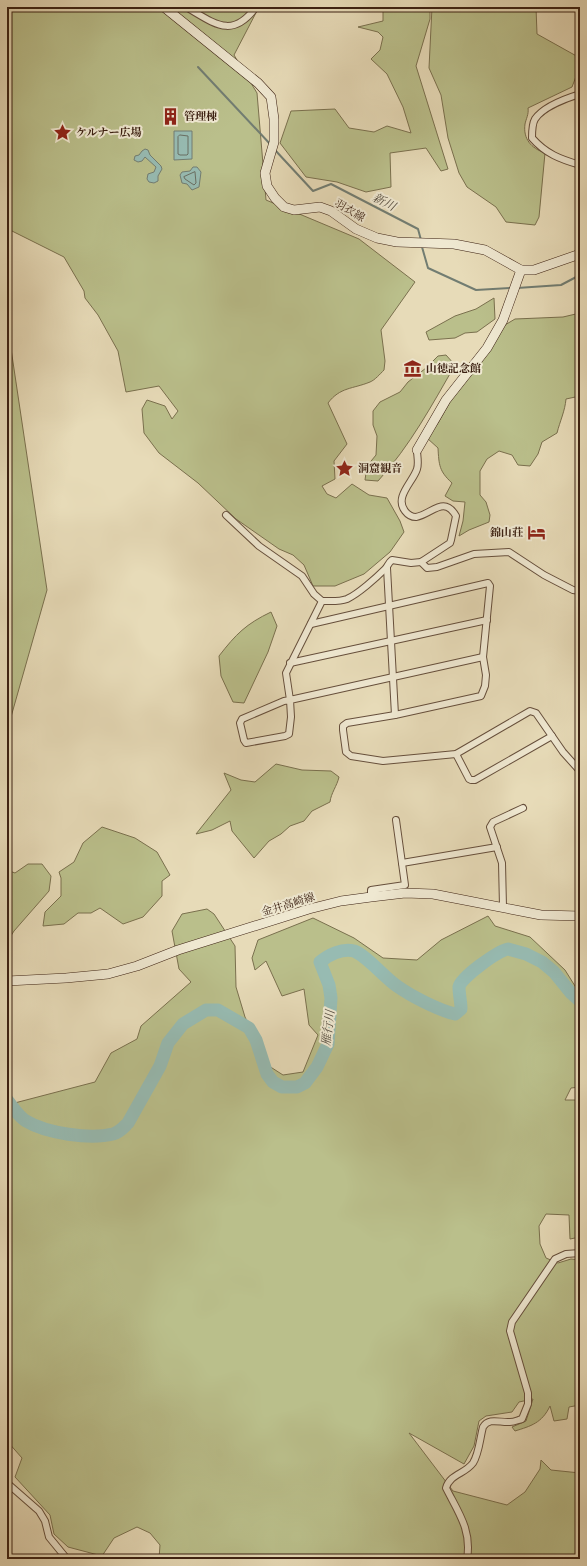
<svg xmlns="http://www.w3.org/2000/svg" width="587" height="1566" font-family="Alegreya,'Noto Serif JP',serif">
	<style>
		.green { fill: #babf8b; stroke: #7a704e }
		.water { fill: #97bbb2; stroke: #727d72 }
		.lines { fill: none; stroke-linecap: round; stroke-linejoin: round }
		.shore { stroke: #696e62; stroke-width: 1 }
		.stream { stroke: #727d72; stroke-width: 2 }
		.river { stroke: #97bbb2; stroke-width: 13 }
		.street-casing { stroke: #664f3c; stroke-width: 8 }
		.secondary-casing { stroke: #3b2012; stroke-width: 10 }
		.street { stroke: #efe8d1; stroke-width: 6 }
		.secondary { stroke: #efe8d1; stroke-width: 9 }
		.labels { text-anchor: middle; stroke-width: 4; stroke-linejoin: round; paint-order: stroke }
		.poi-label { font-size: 11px; font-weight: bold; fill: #3b2012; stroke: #efe8d1; text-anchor: start }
		.street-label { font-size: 11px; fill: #3b2012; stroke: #efe8d1 }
		.water-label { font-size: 12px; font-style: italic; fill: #574e42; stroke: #efe8d1 }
	</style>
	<rect width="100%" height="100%" fill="#e7dbb8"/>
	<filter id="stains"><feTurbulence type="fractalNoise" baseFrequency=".005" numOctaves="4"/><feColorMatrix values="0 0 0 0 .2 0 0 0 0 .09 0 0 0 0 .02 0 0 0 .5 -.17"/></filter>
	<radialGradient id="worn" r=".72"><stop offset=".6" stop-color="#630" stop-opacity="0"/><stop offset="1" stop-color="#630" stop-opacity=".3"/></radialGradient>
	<g class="green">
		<path d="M7,7h252l-25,48 23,38 9,107 93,39 56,43 -34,48 4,31 -1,9c-4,4 -9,10 -14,12 -17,7 -30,5 -42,21l19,41 -13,17 1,18 -13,7 5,8 9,4 16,-14 17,11 18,3 13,23 4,11 -14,20 -26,22 -29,12h-22l-9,-21 -11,-10 -14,-6 -43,-30 -38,-36 -39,-30 -15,-20 -2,-24 5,-9 18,6 7,13 6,-8 -19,-25 -33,6 -8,-41 -20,-36 -13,-17 -1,-7 -20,-34 -56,-28z"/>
		<polygon points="377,7 430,7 430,19 416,66 448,169 441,171 426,148 390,153 391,187 366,192 337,182 306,177 280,143 291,111 335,109 349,128 374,132 387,126 411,133 403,107 387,74 371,59 380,50 383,37 378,32 358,27 383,21 383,10"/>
		<path d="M432,7h104l1,27 43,24v8l-8,21 -44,21c1,6 -2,11 -3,16 -2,15 6,24 20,29l-6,64 -4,8 -29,-3 -10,-15 -29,-20 -8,-14 -11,-35 -7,-43 -12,-27z"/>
		<polygon points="494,298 495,319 477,332 465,333 455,338 429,340 426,332 455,316 476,309"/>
		<path d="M580,313v83l-14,3c-1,12 -6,22 -9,34l-15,9 -4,12 -8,12 -12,-1 -6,-10 -13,-4 -12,8 -7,12v24l6,7 4,13 -1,7 -20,8 -10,6 4,-15 2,-19 -12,-1 -8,-5 7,-13c-13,-12 -13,-18 -14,-35l-11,-10 11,-15 13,-23 38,-48 16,-27 10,-6 48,-2z"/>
		<polygon points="7,322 47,590 7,731"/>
		<path d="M446,355l9,10c-23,40 -45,81 -77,116l-13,-1 2,-14 9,-11 1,-19 -4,-11v-14l7,-9 20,-10 8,-10 18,-14 12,-12z"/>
		<path d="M271,612l6,14 -9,26 -24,51 -11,-1 -12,-26 -2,-20c17,-22 27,-32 52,-44z"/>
		<path d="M276,764l26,6 29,1 8,6c-2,9 -8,16 -9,25l-18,9 -8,10 -14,5 -9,8 -12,7 -15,17 -22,-27 -2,-10 -18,9 -16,4 35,-44 -7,-17 17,7 14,2z"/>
		<polygon points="102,827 135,838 157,852 170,875 162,881 162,896 143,917 123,924 100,908 91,913 78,913 64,924 43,926 45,912 61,896 61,878 59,872 74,862 83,843"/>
		<polygon points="28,864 42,864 51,876 49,891 14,931 7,942 7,870 15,873"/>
		<path d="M207,909l7,5 21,32 1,41 9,30 24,49 14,9 20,-3 15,-37 -9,-10 -5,-36 -22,7 -16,-35 -11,9 -3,-12 6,-18 55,-22 41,20 29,20 34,2 24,-20 47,-24 7,10 35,11 35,33 15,24v93l-9,1 -6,12h15v137l-10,2 -1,-24 -23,-1 -7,12 1,18 6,14 12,5 13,-4 9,1v131l-2,6 2,8 -11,2 -2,12 -13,2 -4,-15c-8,17 -19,20 -35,25l-3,-4 14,-6 7,-22 -14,3 -7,10 -26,4 -7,5 -5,25 -10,18 -55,-31 44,58 54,14 18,-13 15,-23 1,-9 10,10 29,3v86h-421l1,-14 -10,-12 -13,-6 -23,11 -12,18 -34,-9 -14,-13 -4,-19 -35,-38 7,-19 -15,-17v-336l88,-23 16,-29 26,-14 4,-13 50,-44 -12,-13 -7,-38 10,-17z"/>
	</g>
	<g class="water">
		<polygon points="174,131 192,131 192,159 174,160"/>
		<polygon points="145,149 148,150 150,155 161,166 162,169 158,176 158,181 154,183 149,182 147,179 148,174 154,172 156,167 145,157 142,161 138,162 134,160 135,156 139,155 142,151"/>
		<polygon points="193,167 197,167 201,172 199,187 192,190 187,184 182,183 180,175 182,172 190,171"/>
	</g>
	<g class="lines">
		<g class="shore">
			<polygon points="180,135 188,136 188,154 187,155 180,155 178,154 178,137"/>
			<polygon points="195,172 196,183 194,185 185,179 184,177"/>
		</g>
		<g class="stream">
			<polyline points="121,7 122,8"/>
			<polyline points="198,67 271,145"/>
			<polyline points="275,150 313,191 331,184 418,229 421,240"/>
			<polyline points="422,247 428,268 476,290 511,288"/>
			<polyline points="517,288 561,285 580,275"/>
		</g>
		<path class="river" d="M7,1100c6,7 11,16 19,21 20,12 64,19 87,13 7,-2 10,-6 15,-11l32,-57 8,-23 15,-19 23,-14h12l31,18 7,12 11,34 6,8 9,5h15l8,-4 12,-16 11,-23 3,-46 -2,-13 -9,-23c8,-7 22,-14 34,-11 12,4 31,27 43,35 14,10 41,24 58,28l6,-5c0,-7 -2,-15 -2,-22 2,-10 39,-36 49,-38l18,5 16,8 12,10 17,21 9,8"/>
		<defs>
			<g id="street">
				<path d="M186,7c28,16 46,33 70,0"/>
				<path d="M580,94c-13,4 -37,13 -45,25 -3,5 -3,13 -3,19 14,16 28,21 48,27"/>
				<path d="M226,515l33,31 43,30 12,18 8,7c8,0 17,1 25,-2 11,-5 29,-21 38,-30 3,-3 3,-6 7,-9l19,3 10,-1 29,-19 1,-3 5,-24c-12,-21 -24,-2 -40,1 -5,0 -8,-2 -11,-6 -11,-14 8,-29 12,-42 2,-6 0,-13 0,-19"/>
				<polyline points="421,562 427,568 437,567 474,554 509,552 544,575 573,590 580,591"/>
				<polyline points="387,568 395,715"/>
				<polyline points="322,601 286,673 290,700 291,717 289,734 285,736 246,743 244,740 240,723 242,719 284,701 290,700 483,657"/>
				<polyline points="311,624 488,583 490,586 483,657 486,675 485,686 481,696 395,715 347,723 343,726 343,730 346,752 351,756 383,761 456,754 530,711 536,713 563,752 580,771"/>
				<polyline points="290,663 487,620"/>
				<polyline points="456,754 469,779 471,780 475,780 552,736"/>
				<polyline points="402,863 497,847"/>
				<polyline points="371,897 371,890 405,885 396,820"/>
				<polyline points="503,907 502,863 490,827 493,822 523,808"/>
				<polyline points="7,1483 39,1511 45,1521 49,1537 67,1559"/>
				<path d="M467,1559c5,-29 -9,-47 -21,-71 4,-14 19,-14 27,-25 6,-9 7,-25 10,-36 6,-10 17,-4 27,-5 4,0 8,-2 12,-3l6,-15v-11l-18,-62 2,-9 43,-63 11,-5 14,-1"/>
			</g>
			<g id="secondary">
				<polyline points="164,7 258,83 271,97 274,119 274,142 265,173 267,186 275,198 284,207 294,210 320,207 331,211 356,229 377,238 397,242 454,244 485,250 521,270 534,270 580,254"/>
				<polyline points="417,450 446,400 487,348 503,320 521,270"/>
				<polyline points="7,981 66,978 108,974 137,966 178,950 309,909 341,901 371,897 405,893 433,894 541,915 580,916"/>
			</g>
		</defs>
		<use href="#street" class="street-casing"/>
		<use href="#secondary" class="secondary-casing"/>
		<use href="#street" class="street"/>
		<use href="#secondary" class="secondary"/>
	</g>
	<defs>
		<symbol id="building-bare" viewBox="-9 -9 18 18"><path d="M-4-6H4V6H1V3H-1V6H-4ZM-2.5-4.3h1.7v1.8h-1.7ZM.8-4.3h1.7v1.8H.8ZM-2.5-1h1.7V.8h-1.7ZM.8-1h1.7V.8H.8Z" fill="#8f2418" stroke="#efe8d1" stroke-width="2.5" paint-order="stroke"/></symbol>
		<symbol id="sight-bare" viewBox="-9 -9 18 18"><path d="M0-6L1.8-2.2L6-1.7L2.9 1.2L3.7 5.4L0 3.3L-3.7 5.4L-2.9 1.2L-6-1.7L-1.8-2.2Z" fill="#8f2418" stroke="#efe8d1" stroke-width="2.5" paint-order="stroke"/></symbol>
		<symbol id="museum-bare" viewBox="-9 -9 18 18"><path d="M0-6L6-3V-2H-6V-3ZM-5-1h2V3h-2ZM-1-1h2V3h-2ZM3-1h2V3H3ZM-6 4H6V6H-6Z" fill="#8f2418" stroke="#efe8d1" stroke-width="2.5" paint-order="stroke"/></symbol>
		<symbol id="hotel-bare" viewBox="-9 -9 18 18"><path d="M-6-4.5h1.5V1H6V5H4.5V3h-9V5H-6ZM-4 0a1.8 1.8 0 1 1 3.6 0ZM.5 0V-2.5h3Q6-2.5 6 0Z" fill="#8f2418" stroke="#efe8d1" stroke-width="2.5" paint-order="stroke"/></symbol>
	</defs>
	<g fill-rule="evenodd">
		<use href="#building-bare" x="158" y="104" width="25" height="25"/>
		<use href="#sight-bare" x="50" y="120" width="25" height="25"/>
		<use href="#museum-bare" x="400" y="356" width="25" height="25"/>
		<use href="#sight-bare" x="332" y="456" width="25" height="25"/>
		<use href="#hotel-bare" x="524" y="520" width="25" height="25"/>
	</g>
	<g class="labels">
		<g class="poi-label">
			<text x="184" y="120">管理棟</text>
			<text x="76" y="136">ケルナー広場</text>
			<text x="426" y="372">山徳記念館</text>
			<text x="358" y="472">洞窟観音</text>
			<text x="523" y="536" text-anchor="end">錦山荘</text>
		</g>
		<g class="street-label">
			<text transform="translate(350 210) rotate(31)" y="4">羽衣線</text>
			<text transform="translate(288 904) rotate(-17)" y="4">金井高崎線</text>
		</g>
		<g class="water-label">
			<text transform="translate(384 202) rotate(27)" y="4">新川</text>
			<text transform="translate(328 1028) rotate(-83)" y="4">雁行川</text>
		</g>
	</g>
	<rect width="587" height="1566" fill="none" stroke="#e7dbb8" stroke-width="24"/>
	<rect x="8" y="8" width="571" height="1550" fill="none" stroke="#3b2012" stroke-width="2"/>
	<rect x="12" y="12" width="563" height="1542" fill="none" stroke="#3b2012"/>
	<rect width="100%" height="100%" filter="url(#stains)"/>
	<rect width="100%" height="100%" fill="url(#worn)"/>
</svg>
